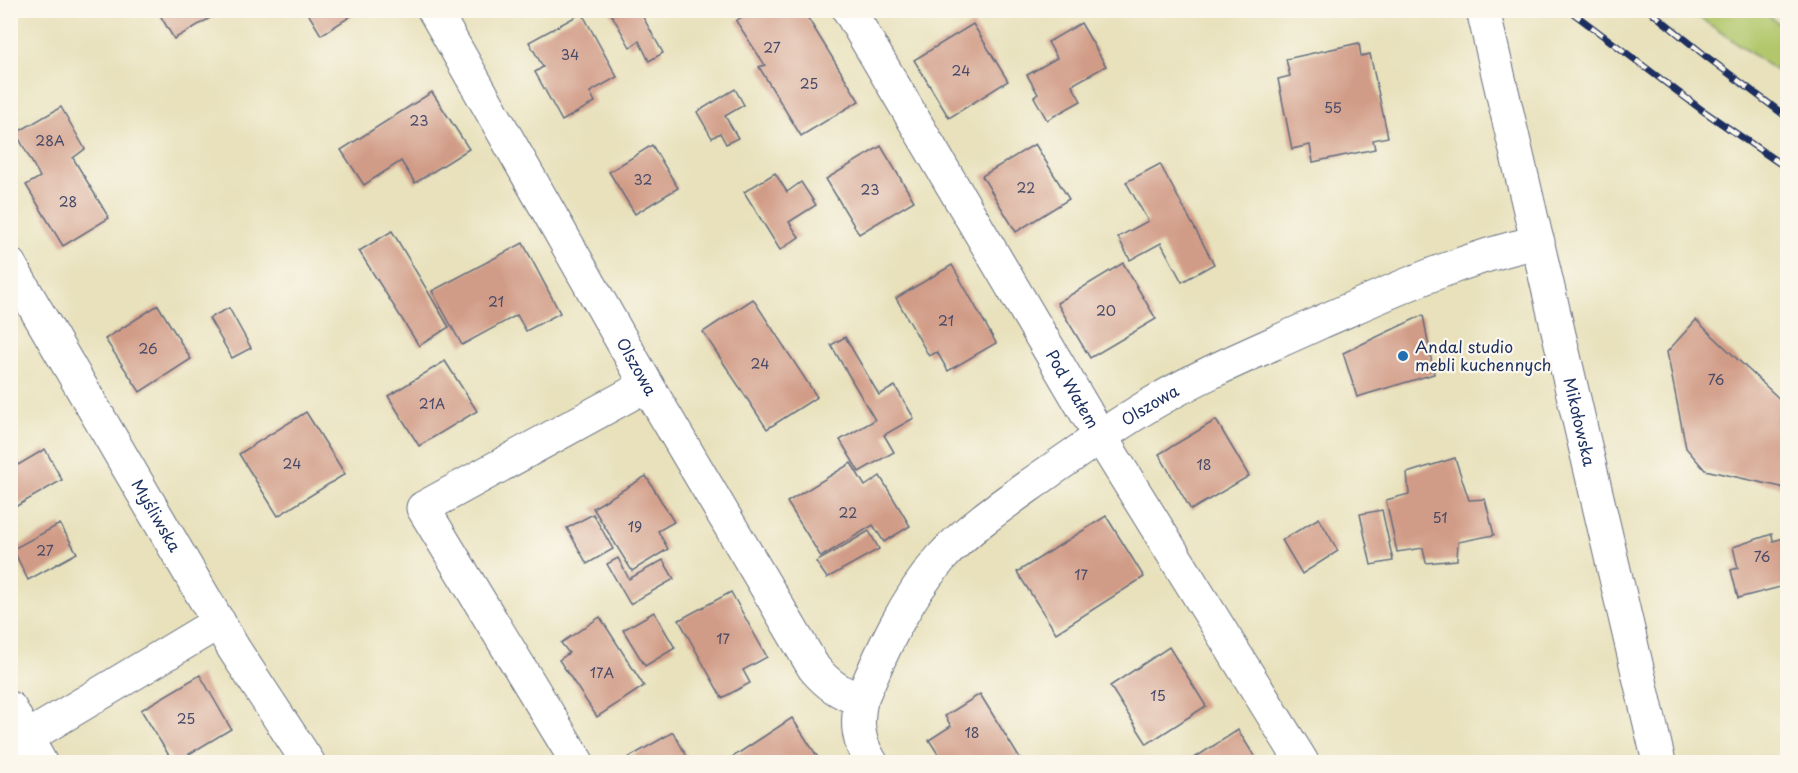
<svg xmlns="http://www.w3.org/2000/svg" width="1798" height="773" font-family="'Playpen Sans',sans-serif">
	<style>
		.green { fill: #b2c76c; stroke: #667b65; stroke-width: 1.5 }
		.building { fill: #d19c87 }
		.lines { fill: none; stroke-linecap: round; stroke-linejoin: round }
		.street-casing { stroke: #636d7f; stroke-width: 35 }
		.secondary-casing { stroke: #636d7f; stroke-width: 35 }
		.street { stroke: #fff; stroke-width: 33 }
		.secondary { stroke: #fff; stroke-width: 33 }
		.rail-casing { stroke: #1b2f5e; stroke-width: 7 }
		.rail { stroke: #fbf7ec; stroke-width: 4.5; stroke-dasharray: 14; stroke-linecap: butt }
		.poi-dot { fill: #1f6fb2; stroke: #fbf7ec; stroke-width: 2 }
		.labels { text-anchor: middle; stroke-width: 4.5; stroke-linejoin: round; paint-order: stroke }
		.number-label { font-size: 14px; fill: #484a68 }
		.poi-label { font-size: 16px; fill: #1b2f5e; stroke: #fbf7ec; text-anchor: start }
		.street-label { font-size: 16px; fill: #1b2f5e; stroke: #fbf7ec }
	</style>
	<rect width="100%" height="100%" fill="#fbf7ec"/>
	<filter id="ink" filterUnits="userSpaceOnUse"><feTurbulence type="fractalNoise" baseFrequency=".0167" numOctaves="2"/><feDisplacementMap in="SourceGraphic" scale="12" xChannelSelector="R" yChannelSelector="G"/><feConvolveMatrix kernelMatrix="1 2 1 2 8 2 1 2 1" color-interpolation-filters="sRGB"/></filter>
	<filter id="wash" filterUnits="userSpaceOnUse"><feTurbulence type="fractalNoise" baseFrequency=".008" numOctaves="4" result="noise"/><feDisplacementMap in="SourceGraphic" scale="24" xChannelSelector="R" yChannelSelector="G"/><feGaussianBlur stdDeviation="1.35" result="paint"/><feColorMatrix in="noise" values="0 0 0 0 0 0 0 0 0 0 0 0 0 0 0 0 0 1.4 0 .05"/><feComposite in="paint" operator="in"/></filter>
	<g filter="url(#wash)">
		<rect width="100%" height="100%" fill="#e8e1bc"/>
		<polygon class="green" points="1690,11 1762,11 1787,30 1787,78"/>
		<g id="blocks">
			<g class="building">
				<polygon points="157,10 224,10 174,39"/>
				<polygon points="306,10 361,10 321,35"/>
				<polygon points="609,10 639,10 663,53 649,61 639,41 630,47"/>
				<polygon points="752,10 803,10 859,101 801,136 759,67 765,65 736,21"/>
				<polygon points="582,13 617,77 590,92 595,102 562,121 535,72 543,67 529,42"/>
				<polygon points="1081,23 1106,66 1072,85 1081,101 1047,120 1034,97 1038,94 1027,75 1057,58 1048,42"/>
				<polygon points="973,24 1008,81 949,118 914,60"/>
				<polygon points="1359,43 1361,56 1370,54 1388,137 1373,140 1375,149 1313,162 1310,145 1292,149 1278,79 1290,76 1286,59"/>
				<polygon points="735,89 744,105 725,116 738,138 726,144 720,133 712,138 697,112"/>
				<polygon points="432,92 469,149 415,183 401,161 364,185 341,150"/>
				<polygon points="61,107 85,149 73,158 109,218 63,246 26,185 40,177 16,133"/>
				<polygon points="1035,144 1069,199 1016,232 982,176"/>
				<polygon points="652,145 678,188 635,214 609,172"/>
				<polygon points="881,146 914,201 859,234 826,179"/>
				<polygon points="1160,164 1214,264 1182,282 1161,243 1130,260 1118,237 1148,221 1126,182"/>
				<polygon points="775,173 787,192 801,182 816,205 789,222 799,237 780,250 744,192"/>
				<polygon points="392,231 449,327 419,346 359,251"/>
				<polygon points="523,243 560,313 526,331 517,315 462,345 432,291"/>
				<polygon points="1123,263 1156,319 1090,358 1057,303"/>
				<polygon points="952,265 996,343 948,371 937,352 929,356 896,298"/>
				<polygon points="753,299 817,397 767,429 703,332"/>
				<polygon points="158,305 191,359 140,392 105,339"/>
				<polygon points="229,308 251,348 232,358 209,318"/>
				<polygon points="1423,315 1434,374 1357,397 1343,353"/>
				<polygon points="1696,320 1788,407 1788,493 1781,487 1705,470 1686,448 1667,352"/>
				<polygon points="845,337 879,395 895,386 914,418 884,435 894,452 859,472 840,440 875,420 831,345"/>
				<polygon points="445,361 477,411 419,446 388,396"/>
				<polygon points="306,412 345,474 278,516 239,454"/>
				<polygon points="1216,420 1249,476 1191,510 1159,454"/>
				<polygon points="45,449 62,480 10,510 10,453 18,465"/>
				<polygon points="1455,458 1469,500 1485,499 1494,535 1458,542 1457,560 1426,563 1423,548 1397,552 1386,500 1409,494 1407,473"/>
				<polygon points="851,463 865,486 880,476 910,526 884,542 873,525 821,557 787,502"/>
				<polygon points="646,476 674,522 658,531 668,549 632,571 593,508"/>
				<polygon points="1382,510 1393,561 1371,565 1360,514"/>
				<polygon points="593,514 613,549 587,564 567,528"/>
				<polygon points="1106,516 1144,577 1056,633 1017,572"/>
				<polygon points="1319,518 1338,551 1302,574 1282,540"/>
				<polygon points="60,524 77,553 28,580 13,549"/>
				<polygon points="869,531 879,549 827,578 816,562"/>
				<polygon points="1772,534 1773,541 1788,537 1788,585 1738,598 1731,570 1738,568 1733,547"/>
				<polygon points="618,558 629,579 663,560 674,579 630,604 607,564"/>
				<polygon points="731,592 767,657 743,670 750,683 722,698 679,620"/>
				<polygon points="654,612 675,648 645,666 623,630"/>
				<polygon points="600,617 644,686 597,717 559,660 569,653 561,643"/>
				<polygon points="1169,647 1206,706 1147,744 1110,686"/>
				<polygon points="200,675 231,729 176,762 173,762 141,710"/>
				<polygon points="980,694 1022,762 943,762 929,740 951,726 945,716"/>
				<polygon points="792,718 821,762 734,762 731,758"/>
				<polygon points="1238,730 1258,762 1188,762"/>
				<polygon points="673,732 690,762 621,762"/>
			</g>
		</g>
	</g>
	<g filter="url(#ink)">
		<use href="#blocks" fill-opacity="0" stroke="#636d7f" stroke-width="1.5"/>
		<g class="lines">
			<defs>
				<g id="street">
					<path id="s1" d="M434,10l213,375 167,283c14,17 27,25 47,32 -5,23 -3,42 10,62"/>
					<path id="s2" d="M849,10l251,426 202,326"/>
					<path id="s3" d="M10,265l224,384 74,113"/>
					<path id="s4" d="M861,700c21,-49 44,-101 80,-142 28,-31 64,-55 99,-80 37,-26 74,-52 113,-75 54,-32 112,-55 168,-81 71,-31 141,-64 217,-80"/>
					<polyline points="10,708 40,762"/>
					<polyline points="26,738 219,622"/>
					<polyline points="577,762 423,508 647,385"/>
				</g>
				<g id="secondary">
					<path id="s5" d="M1483,10l176,752"/>
				</g>
			</defs>
			<use href="#street" class="street-casing"/>
			<use href="#secondary" class="secondary-casing"/>
			<use href="#street" class="street"/>
			<use href="#secondary" class="secondary"/>
			<defs>
				<g id="rail">
					<polyline points="1569,10 1702,110 1788,169"/>
					<polyline points="1649,10 1707,57 1788,118"/>
				</g>
			</defs>
			<use href="#rail" class="rail-casing"/>
			<use href="#rail" class="rail"/>
		</g>
	</g>
	<circle class="poi-dot" cx="1403" cy="356" r="6"/>
	<g class="labels">
		<g class="number-label">
			<text x="772" y="53">27</text>
			<text x="570" y="60">34</text>
			<text x="961" y="76">24</text>
			<text x="809" y="89">25</text>
			<text x="1333" y="113">55</text>
			<text x="419" y="126">23</text>
			<text x="50" y="146">28A</text>
			<text x="643" y="185">32</text>
			<text x="1026" y="193">22</text>
			<text x="870" y="195">23</text>
			<text x="68" y="207">28</text>
			<text x="496" y="307">21</text>
			<text x="1106" y="316">20</text>
			<text x="946" y="326">21</text>
			<text x="148" y="354">26</text>
			<text x="760" y="369">24</text>
			<text x="1716" y="385">76</text>
			<text x="432" y="409">21A</text>
			<text x="292" y="469">24</text>
			<text x="1204" y="470">18</text>
			<text x="848" y="518">22</text>
			<text x="1440" y="523">51</text>
			<text x="635" y="532">19</text>
			<text x="45" y="556">27</text>
			<text x="1762" y="562">76</text>
			<text x="1081" y="580">17</text>
			<text x="723" y="644">17</text>
			<text x="602" y="678">17A</text>
			<text x="1158" y="701">15</text>
			<text x="186" y="724">25</text>
			<text x="972" y="738">18</text>
		</g>
		<g class="poi-label">
			<text x="1415" y="353">Andal studio<tspan x="1415" dy="18">mebli kuchennych</tspan></text>
		</g>
		<g class="street-label">
			<text dy="6" stroke="none"><textPath href="#s1" startOffset="410">Olszowa</textPath></text>
			<text dy="6" stroke="none"><textPath href="#s2" startOffset="440">Pod Wałem</textPath></text>
			<text dy="6" stroke="none"><textPath href="#s4" startOffset="423">Olszowa</textPath></text>
			<text dy="6" stroke="none"><textPath href="#s5" startOffset="423">Mikołowska</textPath></text>
			<text dy="6" stroke="none"><textPath href="#s3" startOffset="290">Myśliwska</textPath></text>
		</g>
	</g>
	<rect width="1798" height="773" fill="none" stroke="#fbf7ec" stroke-width="36"/>
</svg>
